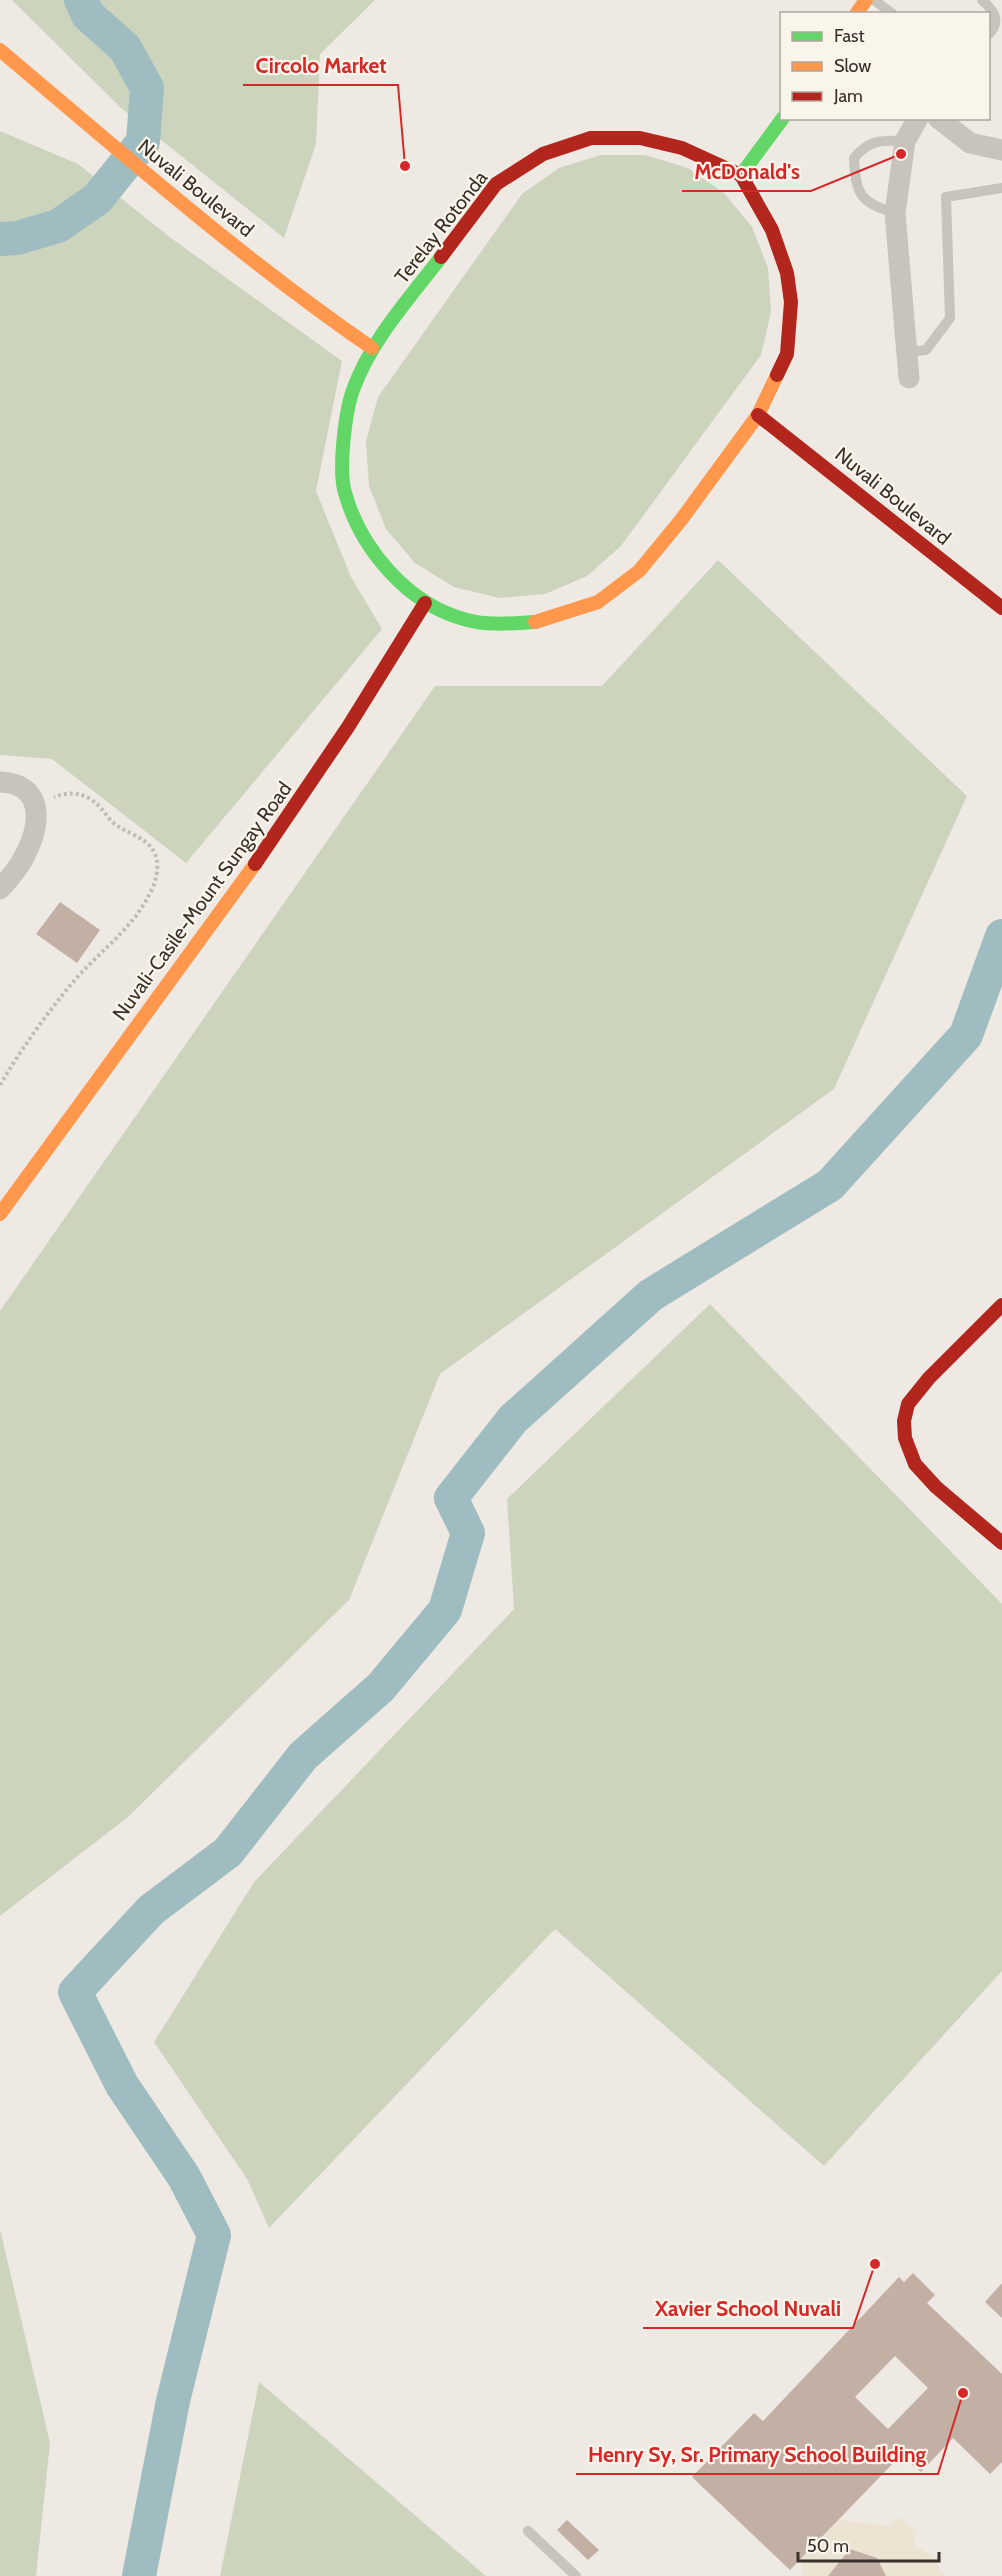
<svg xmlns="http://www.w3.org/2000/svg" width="1002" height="2576" font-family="Cabin,sans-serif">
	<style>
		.green { fill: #cdd4bd }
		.plaza { fill: #ece3d2 }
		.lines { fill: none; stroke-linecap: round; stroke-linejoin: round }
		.river { stroke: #9fbcc0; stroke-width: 34 }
		.building { fill: #c2b0a4; fill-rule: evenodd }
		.path { stroke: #c1bbb4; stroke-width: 4; stroke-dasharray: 3 3; stroke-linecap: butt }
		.lane { stroke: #c8c3bc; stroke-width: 10 }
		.street { stroke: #c8c3bc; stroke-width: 21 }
		.fast { stroke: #63d668; stroke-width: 14 }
		.slow { stroke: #ff974d; stroke-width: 14 }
		.jam { stroke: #b3261e; stroke-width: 14 }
		.labels { text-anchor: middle; stroke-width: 4.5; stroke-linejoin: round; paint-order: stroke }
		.street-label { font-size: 20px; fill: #393029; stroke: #faf5eb }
		.leader { fill: none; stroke: #d62828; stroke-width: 2 }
		.callout-dot { fill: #d62828; stroke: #faf5eb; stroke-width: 2 }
		.callout-label { font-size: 21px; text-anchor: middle; font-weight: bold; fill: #d62828; stroke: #faf5eb; stroke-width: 4.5; stroke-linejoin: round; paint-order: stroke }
	</style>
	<rect width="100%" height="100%" fill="#eeeae3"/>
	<g class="green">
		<polygon points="12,0 375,0 320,54 316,144 284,238 121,108"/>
		<polygon points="0,131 78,164 171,238 342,361 316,491 351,577 382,629 186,863 52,759 0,755"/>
		<polygon points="601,155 645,155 688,168 724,193 752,227 768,268 771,312 761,355 621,546 587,576 545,594 499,598 454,587 415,563 386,529 369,486 366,441 378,397 522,194 559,168"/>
		<polygon points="718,560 967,796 834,1089 440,1374 349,1600 128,1817 0,1916 0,1311 435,686 602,686"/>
		<polygon points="710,1304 1002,1604 1002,1971 824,2166 555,1929 269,2228 247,2179 154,2042 254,1882 514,1609 507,1499"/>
		<polygon points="0,2229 50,2443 36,2576 0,2576"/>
		<polygon points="259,2382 486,2576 220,2576"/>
	</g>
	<polygon class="plaza" points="902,2519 916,2532 914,2544 930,2554 945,2576 886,2576 877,2558 851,2549 829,2576 803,2576 801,2560 839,2520 891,2526 893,2520"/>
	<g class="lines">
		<g class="river">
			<polyline points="0,239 17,238 58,226 97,199 143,142 147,88 125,48 88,15 81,0"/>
			<polyline points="139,2576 173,2401 214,2235 184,2177 122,2085 75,1992 151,1910 228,1852 303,1756 381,1687 445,1610 468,1533 451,1498 513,1419 651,1295 830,1185 966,1035 1002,936"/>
		</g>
	</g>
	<g class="building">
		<polygon points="60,902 100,930 77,963 36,934"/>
		<path d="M913,2273l22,22 -8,8 75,71v88l-12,12 -37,-36 -32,34 -20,-17 -111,115 -98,-93 62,-64 9,8 136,-144 5,5zM895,2356l33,32 -40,41 -33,-32z"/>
		<polygon points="1002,2283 1002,2318 985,2302"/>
		<polygon points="567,2520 599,2550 588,2560 557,2530"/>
		<polygon points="850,2549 877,2558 886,2576 828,2576"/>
	</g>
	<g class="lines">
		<path class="path" d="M0,1085c22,-37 47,-72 74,-104 25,-29 58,-52 75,-86 7,-12 12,-30 5,-43 -9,-18 -35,-19 -46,-35 -14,-20 -30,-29 -54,-20"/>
		<g class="lane">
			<polyline points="874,0 893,14"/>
			<path d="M982,0c12,11 20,21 6,35"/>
			<path d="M895,213c-35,-11 -39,-18 -41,-55 16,-19 28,-18 51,-17"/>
			<polyline points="907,352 926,350 950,318 946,197 1002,188"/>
			<polyline points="528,2531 576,2576"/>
		</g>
		<g class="street">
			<polyline points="938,118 970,143 1002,150"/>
			<polyline points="909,378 895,213 905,141 918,118"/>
			<path d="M0,782c45,1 41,43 25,73 -6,13 -16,24 -25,34"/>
		</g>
		<g class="fast">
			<polyline points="741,175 783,118"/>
			<path d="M441,257c-32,42 -70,83 -88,133 -8,22 -14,76 -9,99 15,59 64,116 123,131 22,6 46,3 68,2"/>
		</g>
		<g class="slow">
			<polyline points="856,14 866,0"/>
			<path d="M0,50c121,102 241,208 372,298"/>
			<polyline points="535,622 598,602 639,571 681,520 758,415 777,375"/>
			<polyline points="0,1214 255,864"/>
		</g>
		<g class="jam">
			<polyline points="591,138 640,138 682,148 741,175 772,230 787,273 791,302 787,354 777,375"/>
			<polyline points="441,257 496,184 543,154 591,138"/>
			<polyline points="758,415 1002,608"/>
			<polyline points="255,864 348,727 425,603"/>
			<polyline points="1002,1305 929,1378 908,1404 904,1421 905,1438 915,1464 936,1487 1002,1543"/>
		</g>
	</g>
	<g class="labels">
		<g class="street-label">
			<text transform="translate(196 188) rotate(39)" y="7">Nuvali Boulevard</text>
			<text transform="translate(441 227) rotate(-52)" y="7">Terelay Rotonda</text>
			<text transform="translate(893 496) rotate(39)" y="7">Nuvali Boulevard</text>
			<text transform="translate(202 901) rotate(-54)" y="7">Nuvali-Casile-Mount Sungay Road</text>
		</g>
	</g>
	<path class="leader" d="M405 166L398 85H243M901 154L811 191H682M875 2264L853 2328H643M963 2393L938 2474H576"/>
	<g class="callout-dot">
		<circle cx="405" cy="166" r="6"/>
		<circle cx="901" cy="154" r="6"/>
		<circle cx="875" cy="2264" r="6"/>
		<circle cx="963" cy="2393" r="6"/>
	</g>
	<g class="callout-label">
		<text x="321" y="73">Circolo Market</text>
		<text x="747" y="179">McDonald's</text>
		<text x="748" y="2316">Xavier School Nuvali</text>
		<text x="757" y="2462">Henry Sy, Sr. Primary School Building</text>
	</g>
	<rect x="780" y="12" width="210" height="108" fill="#faf5eb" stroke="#ada69d" stroke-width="1.5"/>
	<rect x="792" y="32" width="30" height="9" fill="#63d668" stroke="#ada69d" stroke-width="1.5"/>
	<text x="834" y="42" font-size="18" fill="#393029">Fast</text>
	<rect x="792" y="62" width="30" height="9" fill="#ff974d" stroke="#ada69d" stroke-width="1.5"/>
	<text x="834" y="72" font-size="18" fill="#393029">Slow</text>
	<rect x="792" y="92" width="30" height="9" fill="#b3261e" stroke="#ada69d" stroke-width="1.5"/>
	<text x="834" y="102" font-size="18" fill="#393029">Jam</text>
	<path d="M798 2552v9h141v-9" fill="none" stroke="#393029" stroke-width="3"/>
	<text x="807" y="2552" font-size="18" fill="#393029" stroke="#faf5eb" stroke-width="4.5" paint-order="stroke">50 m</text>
</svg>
